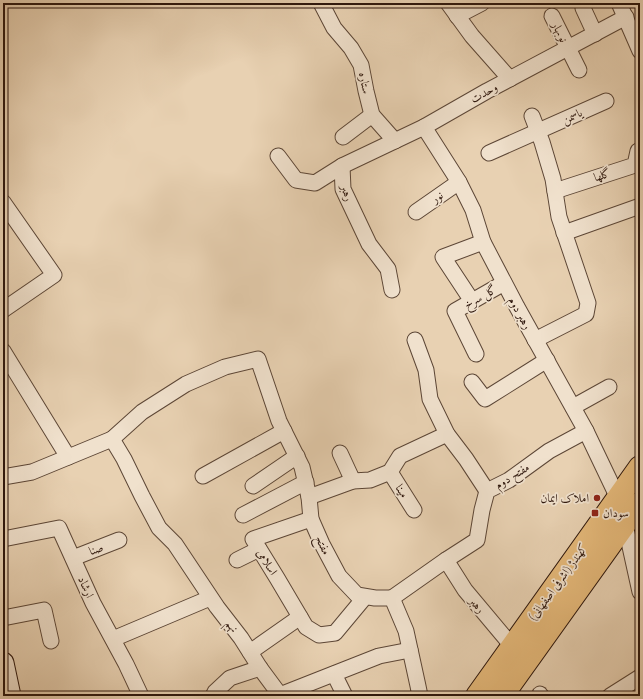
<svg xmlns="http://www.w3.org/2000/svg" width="643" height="699" font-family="'Sorts Mill Goudy',Amiri,serif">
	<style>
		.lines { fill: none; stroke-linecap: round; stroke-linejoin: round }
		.street-casing { stroke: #5c4636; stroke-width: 17 }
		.secondary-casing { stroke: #2e170d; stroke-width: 23 }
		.primary-casing { stroke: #2e170d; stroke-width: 24 }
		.street { stroke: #f0e1cd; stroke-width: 15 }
		.secondary { stroke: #f0e1cd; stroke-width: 21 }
		.primary { stroke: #e4b879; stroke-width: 22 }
		.poi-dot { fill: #8f2418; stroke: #f0e1cd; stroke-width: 1.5 }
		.labels { text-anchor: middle; stroke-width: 3.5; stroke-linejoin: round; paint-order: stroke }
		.street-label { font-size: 12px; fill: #2e170d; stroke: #f0e1cd }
		.poi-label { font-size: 12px; fill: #2e170d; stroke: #f0e1cd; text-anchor: end }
	</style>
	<rect width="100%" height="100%" fill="#e8d1b2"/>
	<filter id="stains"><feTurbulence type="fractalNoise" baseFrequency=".005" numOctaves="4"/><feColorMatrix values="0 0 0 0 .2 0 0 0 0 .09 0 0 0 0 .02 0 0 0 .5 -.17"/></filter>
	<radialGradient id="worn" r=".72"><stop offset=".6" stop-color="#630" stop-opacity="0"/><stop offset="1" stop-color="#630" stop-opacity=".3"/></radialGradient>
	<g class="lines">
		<defs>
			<g id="street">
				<polyline points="321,3 334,28 351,48 361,65 366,91 372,115 395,141"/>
				<polyline points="448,3 472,36 510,79"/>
				<polyline points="619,3 640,51"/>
				<polyline points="583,8 595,34"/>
				<polyline points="457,16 482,3"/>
				<polyline points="552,16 579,70"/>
				<polyline points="532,116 542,142 553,179 559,217 588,303 586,314 535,340"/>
				<polyline points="424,127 459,182 473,210 483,242 517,307 586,431 618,498"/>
				<polyline points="343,137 372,115"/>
				<polyline points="489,153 606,101"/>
				<polyline points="278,156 296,180 315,183 342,166 343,189 369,244 388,269 392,290"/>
				<polyline points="342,166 424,127 487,91 626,17"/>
				<polyline points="555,191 635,165 638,151 640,150"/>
				<polyline points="3,202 54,275 3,310"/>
				<polyline points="416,212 459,182"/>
				<polyline points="564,233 640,206"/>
				<polyline points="472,301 443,257 483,242"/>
				<polyline points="415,340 426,370 430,399 447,434 466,459 487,491"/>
				<polyline points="3,351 68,457"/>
				<polyline points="476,354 455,311 504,283"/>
				<polyline points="472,382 485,399 547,360"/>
				<polyline points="573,407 609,387"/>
				<polyline points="112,439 124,459 142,496 159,528 175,544 217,607 241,638 260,668 280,695 379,656 410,650"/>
				<polyline points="340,453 353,481"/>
				<polyline points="390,472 414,510"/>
				<polyline points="203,476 284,431"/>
				<polyline points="3,477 32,472 112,439 142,412 186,384 225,367 258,359 279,421 302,467 309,497 311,519 322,544 339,576 357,595 375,598 392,598 406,631 418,686 420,696"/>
				<polyline points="253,486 297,456"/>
				<polyline points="309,497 353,481 370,480 390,472 400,456 447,434"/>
				<polyline points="243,515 306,482"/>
				<polyline points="311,519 253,539 277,578 306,627 319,635 335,633 365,597"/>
				<polyline points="625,524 640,592"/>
				<polyline points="3,539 59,528 93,603 126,664 141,696"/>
				<polyline points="73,558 119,540"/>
				<polyline points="237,560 259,549"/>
				<polyline points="446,560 465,590 512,646"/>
				<polyline points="392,598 446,560 477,540 482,510 487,491 509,480 549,451 586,431"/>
				<polyline points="3,618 44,610 51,641"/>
				<polyline points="113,639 210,598"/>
				<polyline points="250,652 300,617"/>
				<polyline points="334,674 345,696"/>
				<polyline points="540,694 541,696"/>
				<polyline points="213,696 215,692 230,678 260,668"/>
				<polyline points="610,696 640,677"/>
			</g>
			<polyline id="secondary" points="3,663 10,696"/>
			<g id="primary">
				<polyline points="477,696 640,467"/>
				<polyline points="502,696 640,503"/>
			</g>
		</defs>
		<use href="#street" class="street-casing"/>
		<use href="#secondary" class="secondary-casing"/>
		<use href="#primary" class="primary-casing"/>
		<use href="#street" class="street"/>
		<use href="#secondary" class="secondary"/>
		<use href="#primary" class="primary"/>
	</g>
	<g class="poi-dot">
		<circle cx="597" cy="498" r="4"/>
		<rect x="591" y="509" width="8" height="8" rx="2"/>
	</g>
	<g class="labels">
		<g class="street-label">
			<text transform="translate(560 32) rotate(64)" y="4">نوبهار</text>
			<text transform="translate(365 83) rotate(79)" y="4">ستاره</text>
			<text transform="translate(484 93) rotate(-29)" y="4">وحدت</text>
			<text transform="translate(572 116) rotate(-24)" y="4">یاسمن</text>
			<text transform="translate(602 175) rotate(-18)" y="4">گلها</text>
			<text transform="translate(347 193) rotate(73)" y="4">رهبر</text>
			<text transform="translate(437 197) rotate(-35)" y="4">نور</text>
			<text transform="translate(480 297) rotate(-29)" y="4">گل سرخ</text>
			<text transform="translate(520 313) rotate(61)" y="4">رهبر دوم</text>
			<text transform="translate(512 476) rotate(-32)" y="4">مفتح دوم</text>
			<text transform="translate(402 491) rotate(58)" y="4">مینا</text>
			<text transform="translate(323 545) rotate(64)" y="4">مفتح</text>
			<text transform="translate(96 549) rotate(-21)" y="4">صنا</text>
			<text transform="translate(267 562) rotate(58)" y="4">اسلامی</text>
			<text transform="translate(558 582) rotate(-54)" y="4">کهندژ (اشرفی اصفهانی)</text>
			<text transform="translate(86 587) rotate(65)" y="4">ارشاد</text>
			<text transform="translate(477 605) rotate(50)" y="4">رهبر</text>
			<text transform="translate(232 626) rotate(52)" y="4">نهم</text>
		</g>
		<g class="poi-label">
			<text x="589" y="502">املاک ایمان</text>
			<text x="603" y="517" text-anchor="start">سودان</text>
		</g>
	</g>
	<rect width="643" height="699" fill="none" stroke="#e8d1b2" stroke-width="16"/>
	<rect x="4" y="4" width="635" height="691" fill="none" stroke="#2e170d" stroke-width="2"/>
	<rect x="8" y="8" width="627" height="683" fill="none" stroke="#2e170d"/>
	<rect width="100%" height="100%" filter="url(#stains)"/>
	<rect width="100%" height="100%" fill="url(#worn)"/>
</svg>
